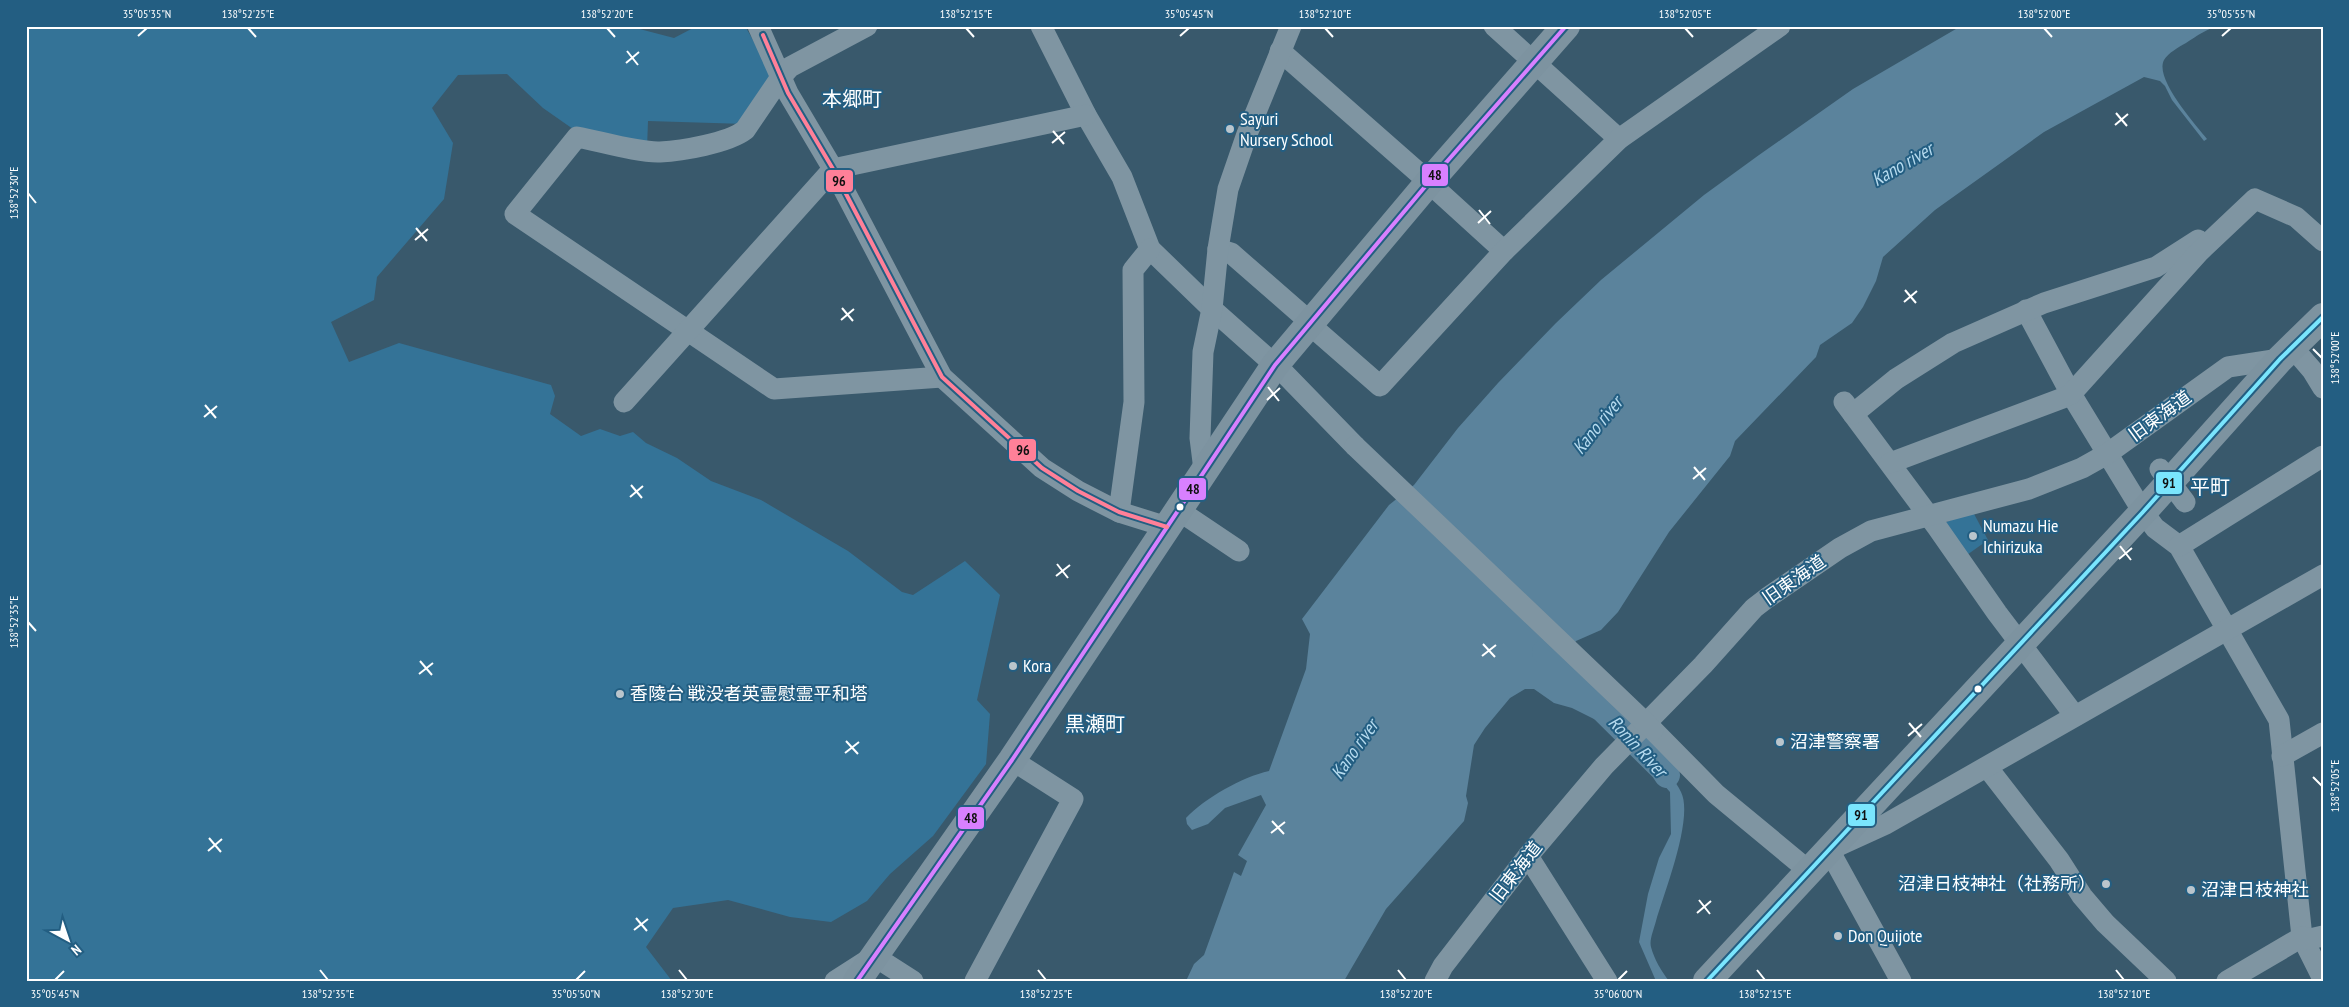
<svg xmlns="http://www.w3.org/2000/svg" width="2349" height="1007" font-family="'PT Sans Narrow','Noto Sans JP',sans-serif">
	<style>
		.green { fill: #347397 }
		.water { fill: #5b839c }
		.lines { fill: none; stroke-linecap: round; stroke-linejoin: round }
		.river { stroke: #5b839c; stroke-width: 26 }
		.minor { stroke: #7f95a2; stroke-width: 21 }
		.major { stroke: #7d93a0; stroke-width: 28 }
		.minor-bridge { stroke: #7f95a2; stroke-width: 21 }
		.bus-1-casing { stroke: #235e82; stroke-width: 8 }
		.bus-2-casing { stroke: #235e82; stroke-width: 8 }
		.bus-3-casing { stroke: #235e82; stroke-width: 8 }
		.bus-1 { stroke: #d880ff; stroke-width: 4 }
		.bus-2 { stroke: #7ae5fd; stroke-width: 4 }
		.bus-3 { stroke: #ff8098; stroke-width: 4 }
		.ticks { fill: none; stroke: #fff; stroke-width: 2 }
		.poi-dot { fill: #bac5cc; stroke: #235e82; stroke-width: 2 }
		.bus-dot { fill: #fff; stroke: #235e82; stroke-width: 2 }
		.labels { text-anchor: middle; stroke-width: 4; stroke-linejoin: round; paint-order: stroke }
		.poi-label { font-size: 18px; fill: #fff; stroke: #235e82; text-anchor: start }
		.street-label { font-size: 18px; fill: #fff; stroke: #235e82 }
		.water-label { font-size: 19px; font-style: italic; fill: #b6dbef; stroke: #235e82 }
		.quarter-label { font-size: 20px; fill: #fff; stroke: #235e82 }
		.line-badge { stroke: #235e82; stroke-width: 2 }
		.pale-badge-label { font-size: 14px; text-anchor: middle; font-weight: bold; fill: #111 }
		.neatline { fill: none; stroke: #fff; stroke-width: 2 }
		.ticks-label { font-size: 12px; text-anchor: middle; fill: #fff }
	</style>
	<rect width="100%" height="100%" fill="#39596c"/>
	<g class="green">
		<polygon points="26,26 628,26 674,38 697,26 745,26 774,77 746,124 648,121 647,149 583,136 543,108 507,74 458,75 432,108 453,143 444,199 377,277 374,300 331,322 349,362 399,343 551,385 555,396 550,414 581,436 600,429 620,436 633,432 646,443 677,458 711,481 761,500 848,551 902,592 913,595 965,561 1000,595 977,700 990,714 986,764 933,836 890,874 867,901 831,922 790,917 728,900 673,908 646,947 672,981 26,981"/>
		<polygon points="1973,512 1988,540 1964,557 1946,522"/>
	</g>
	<g class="water">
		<path d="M1961,26h259c-13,2 -23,10 -34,17 -7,4 -18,10 -22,17 -10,19 32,65 43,79l-3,2 -32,-41 -7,-14 -5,-5 -16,-4 -100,55 -109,78 -52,47 -7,24 -13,26 -11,16 -32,22 -4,12 -81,84 -5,15 -61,76 -51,80 -17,18 -25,11 -11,16v9l17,33 6,1 12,12 -4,8 -24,-12 -18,-5 -20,-14h-9l-15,9 -25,30 -11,17 -8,51 2,7 -4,18 -78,88 -42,72h-158l8,-17 10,-9 30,-83 7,4 6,-15 -9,-6 28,-50 -5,-10 -36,13 -17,16 -16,6 -5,-6 -1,-6c19,-20 56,-41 83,-47l37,-102 4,-35 -8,-15 87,-114 25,-20 44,-57 40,-45 58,-60 45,-43 103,-85 55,-40 94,-66z"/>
		<path d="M1643,749c13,13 30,26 38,43 13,26 -17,101 -25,129 -2,8 -7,19 -5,26 3,12 11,25 18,34h-13l-17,-39 9,-48 11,-36 12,-24 -1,-42 -31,-35z"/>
	</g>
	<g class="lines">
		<polyline class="river" points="1545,652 1663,769 1667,775"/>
		<g class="minor">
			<polyline points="758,26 788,93 833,169 942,377 1042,468 1078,491 1119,512 1167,527"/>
			<path d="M867,26l-77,41 -9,10 -36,53c-17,13 -63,21 -85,22 -21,1 -61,-11 -83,-15l-62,77 259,175 168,-12"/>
			<polyline points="1041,26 1086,115 1122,177 1150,249 1212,309 1284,373 1355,446"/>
			<polyline points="1494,26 1619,139"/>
			<polyline points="1280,51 1429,182"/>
			<polyline points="1438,191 1504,251"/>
			<polyline points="1218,249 1231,253 1310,322"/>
			<polyline points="2026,310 2071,394 2143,512 2155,528 2179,546 2279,720 2302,937 2323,979"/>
			<polyline points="1317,331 1380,386 1504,251 1619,139 1780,26"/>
			<polyline points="2292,347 2312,370 2323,388"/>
			<polyline points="624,402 833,169 1086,115"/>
			<polyline points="1844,402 1937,527 1997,613 2075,716"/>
			<polyline points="1853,414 1896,379 1953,343 2044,303 2156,267 2198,240"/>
			<polyline points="1890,463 2063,398 2071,394 2200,251 2255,199 2296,217 2323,241"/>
			<polyline points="1204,470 1200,438 1203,352 1212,309 1218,249 1228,189 1247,134 1291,26"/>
			<polyline points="1178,510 1239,551"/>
			<polyline points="1119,512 1134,402 1133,270 1150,249"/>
			<polyline points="2179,546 2323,456"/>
			<polyline points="1653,730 1716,794 1809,871"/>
			<polyline points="2282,756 2323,733"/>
			<polyline points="1987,767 2059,860 2082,896 2105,923 2166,981"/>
			<polyline points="1528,856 1607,981"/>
			<polyline points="835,981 874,956 913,981"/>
			<polyline points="975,981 1073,799 1012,760"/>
			<polyline points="1435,981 1443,966 1528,856 1604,766 1703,665 1754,608 1767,598 1840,548 1871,531 2029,489 2082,468 2107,454 2228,367 2280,359"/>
			<polyline points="1901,981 1829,850 1886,824 2323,575"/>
			<polyline points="2227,981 2302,937 2310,939 2323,936"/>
		</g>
		<g class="major">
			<polyline points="857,981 1012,760 1275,365 1429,182 1566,26"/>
			<polyline points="1707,981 2143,512 2280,359 2323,317"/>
		</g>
		<g class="minor-bridge">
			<polyline points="1355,446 1653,730"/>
			<polyline points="2160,469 2185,502"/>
		</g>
		<defs>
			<polyline id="bus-1" points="857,981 1012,760 1275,365 1429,182 1566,26"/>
			<polyline id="bus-2" points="1707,981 2143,512 2280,359 2323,317"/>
			<polyline id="bus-3" points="763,35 788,93 833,169 942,377 1042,468 1078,491 1119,512 1167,527"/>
		</defs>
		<use href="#bus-1" class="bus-1-casing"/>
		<use href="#bus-2" class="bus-2-casing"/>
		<use href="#bus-3" class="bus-3-casing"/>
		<use href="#bus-1" class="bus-1"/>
		<use href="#bus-2" class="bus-2"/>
		<use href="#bus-3" class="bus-3"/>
	</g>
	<path class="ticks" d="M248,28l8,9M607,28l8,9M966,28l8,9M1325,28l8,9M1685,28l8,9M2044,28l8,9M138,36l9,-8M1180,36l9,-8M2222,36l9,-8M627,51l11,14M626,63l13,-11M2116,113l11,13M2115,125l13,-11M1053,131l11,13M1052,143l13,-11M28,193l8,10M1479,210l11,14M1478,223l13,-12M416,228l11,13M415,240l13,-11M1905,290l11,13M1904,302l13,-11M842,308l11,13M841,320l13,-11M2313,349l9,9M1268,387l11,14M1267,400l13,-12M205,405l11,13M204,417l13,-11M1694,467l11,13M1693,479l13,-11M631,485l11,13M630,497l13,-11M2120,546l11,14M2119,559l13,-11M1057,564l11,14M1056,576l14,-11M28,622l8,9M1483,644l12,13M1482,656l14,-11M420,661l12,14M419,674l14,-11M1909,723l12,14M1908,736l14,-12M846,741l12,13M845,753l14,-11M2313,777l9,9M1272,821l12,13M1271,833l14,-11M209,838l12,14M208,851l14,-12M1699,900l11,14M1697,913l14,-12M636,918l11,13M634,930l14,-11M320,970l8,10M679,970l8,10M1038,970l8,10M1398,970l8,10M1757,970l8,10M2116,970l8,10M55,980l9,-9M576,980l9,-9M1618,980l9,-9"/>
	<g class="poi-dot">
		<circle cx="1230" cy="129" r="5"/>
		<circle cx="1973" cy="536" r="5"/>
		<circle cx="1013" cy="666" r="5"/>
		<circle cx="620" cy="694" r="5"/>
		<circle cx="1780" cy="742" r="5"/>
		<circle cx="2106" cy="884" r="5"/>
		<circle cx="2191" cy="890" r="5"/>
		<circle cx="1838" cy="936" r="5"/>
	</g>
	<g class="bus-dot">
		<circle cx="1180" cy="507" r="4.5"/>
		<circle cx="1978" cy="689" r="4.5"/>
	</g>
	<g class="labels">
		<g class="poi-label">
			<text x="1240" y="125">Sayuri<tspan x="1240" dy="21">Nursery School</tspan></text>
			<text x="1983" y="532">Numazu Hie<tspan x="1983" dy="21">Ichirizuka</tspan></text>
			<text x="1023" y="672">Kora</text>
			<text x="630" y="700">香陵台 戦没者英霊慰霊平和塔</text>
			<text x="1790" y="748">沼津警察署</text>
			<text x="2096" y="890" text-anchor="end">沼津日枝神社（社務所）</text>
			<text x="2201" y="896">沼津日枝神社</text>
			<text x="1848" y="942">Don Quijote</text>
		</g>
		<g class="street-label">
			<text transform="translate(2160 416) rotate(-36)" y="6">旧東海道</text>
			<text transform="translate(1794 580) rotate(-35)" y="6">旧東海道</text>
			<text transform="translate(1516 872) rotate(-52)" y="6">旧東海道</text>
		</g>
		<g class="water-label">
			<text transform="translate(1902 164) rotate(-30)" y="7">Kano river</text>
			<text transform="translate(1597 425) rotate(-51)" y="7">Kano river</text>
			<text transform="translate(1638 746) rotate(47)" y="7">Ronin River</text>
			<text transform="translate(1354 749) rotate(-55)" y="7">Kano river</text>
		</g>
		<g class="quarter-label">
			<text x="852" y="106">本郷町</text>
			<text x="2210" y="494">平町</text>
			<text x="1095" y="731">黒瀬町</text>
		</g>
	</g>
	<g class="line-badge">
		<rect x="1421" y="163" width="28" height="24" rx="5" fill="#d880ff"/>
		<rect x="825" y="169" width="29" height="24" rx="5" fill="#ff8098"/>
		<rect x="1008" y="438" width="29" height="24" rx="5" fill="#ff8098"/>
		<rect x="2155" y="471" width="28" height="24" rx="5" fill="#7ae5fd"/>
		<rect x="1178" y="477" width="29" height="24" rx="5" fill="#d880ff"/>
		<rect x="1847" y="803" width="29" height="24" rx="5" fill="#7ae5fd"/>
		<rect x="957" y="806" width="28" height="24" rx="5" fill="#d880ff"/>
	</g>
	<g class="pale-badge-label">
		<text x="1435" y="180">48</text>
		<text x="839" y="186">96</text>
		<text x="1023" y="455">96</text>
		<text x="2169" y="488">91</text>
		<text x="1193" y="494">48</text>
		<text x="1861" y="820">91</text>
		<text x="971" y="823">48</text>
	</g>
	<rect width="2349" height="1007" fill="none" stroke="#235e82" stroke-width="55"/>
	<g transform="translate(68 940) rotate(140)" stroke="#235e82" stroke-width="4" paint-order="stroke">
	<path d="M0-4L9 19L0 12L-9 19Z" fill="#ffffff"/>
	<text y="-8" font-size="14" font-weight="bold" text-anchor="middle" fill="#ffffff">N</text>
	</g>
	<rect x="28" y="28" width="2294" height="952" class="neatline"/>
	<g class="ticks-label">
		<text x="147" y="18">35°05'35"N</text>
		<text x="248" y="18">138°52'25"E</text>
		<text x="607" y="18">138°52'20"E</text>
		<text x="966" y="18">138°52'15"E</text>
		<text x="1189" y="18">35°05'45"N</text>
		<text x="1325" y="18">138°52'10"E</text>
		<text x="1685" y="18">138°52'05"E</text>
		<text x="2044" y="18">138°52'00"E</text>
		<text x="2231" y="18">35°05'55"N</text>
		<text transform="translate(14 193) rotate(-90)" y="4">138°52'30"E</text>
		<text transform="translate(2335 358) rotate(-90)" y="4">138°52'00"E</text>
		<text transform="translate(14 622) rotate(-90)" y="4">138°52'35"E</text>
		<text transform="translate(2335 786) rotate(-90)" y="4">138°52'05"E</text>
		<text x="55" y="998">35°05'45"N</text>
		<text x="328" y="998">138°52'35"E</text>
		<text x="576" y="998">35°05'50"N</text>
		<text x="687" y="998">138°52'30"E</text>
		<text x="1046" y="998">138°52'25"E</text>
		<text x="1406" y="998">138°52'20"E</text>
		<text x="1618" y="998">35°06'00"N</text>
		<text x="1765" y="998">138°52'15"E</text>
		<text x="2124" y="998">138°52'10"E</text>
	</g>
</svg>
